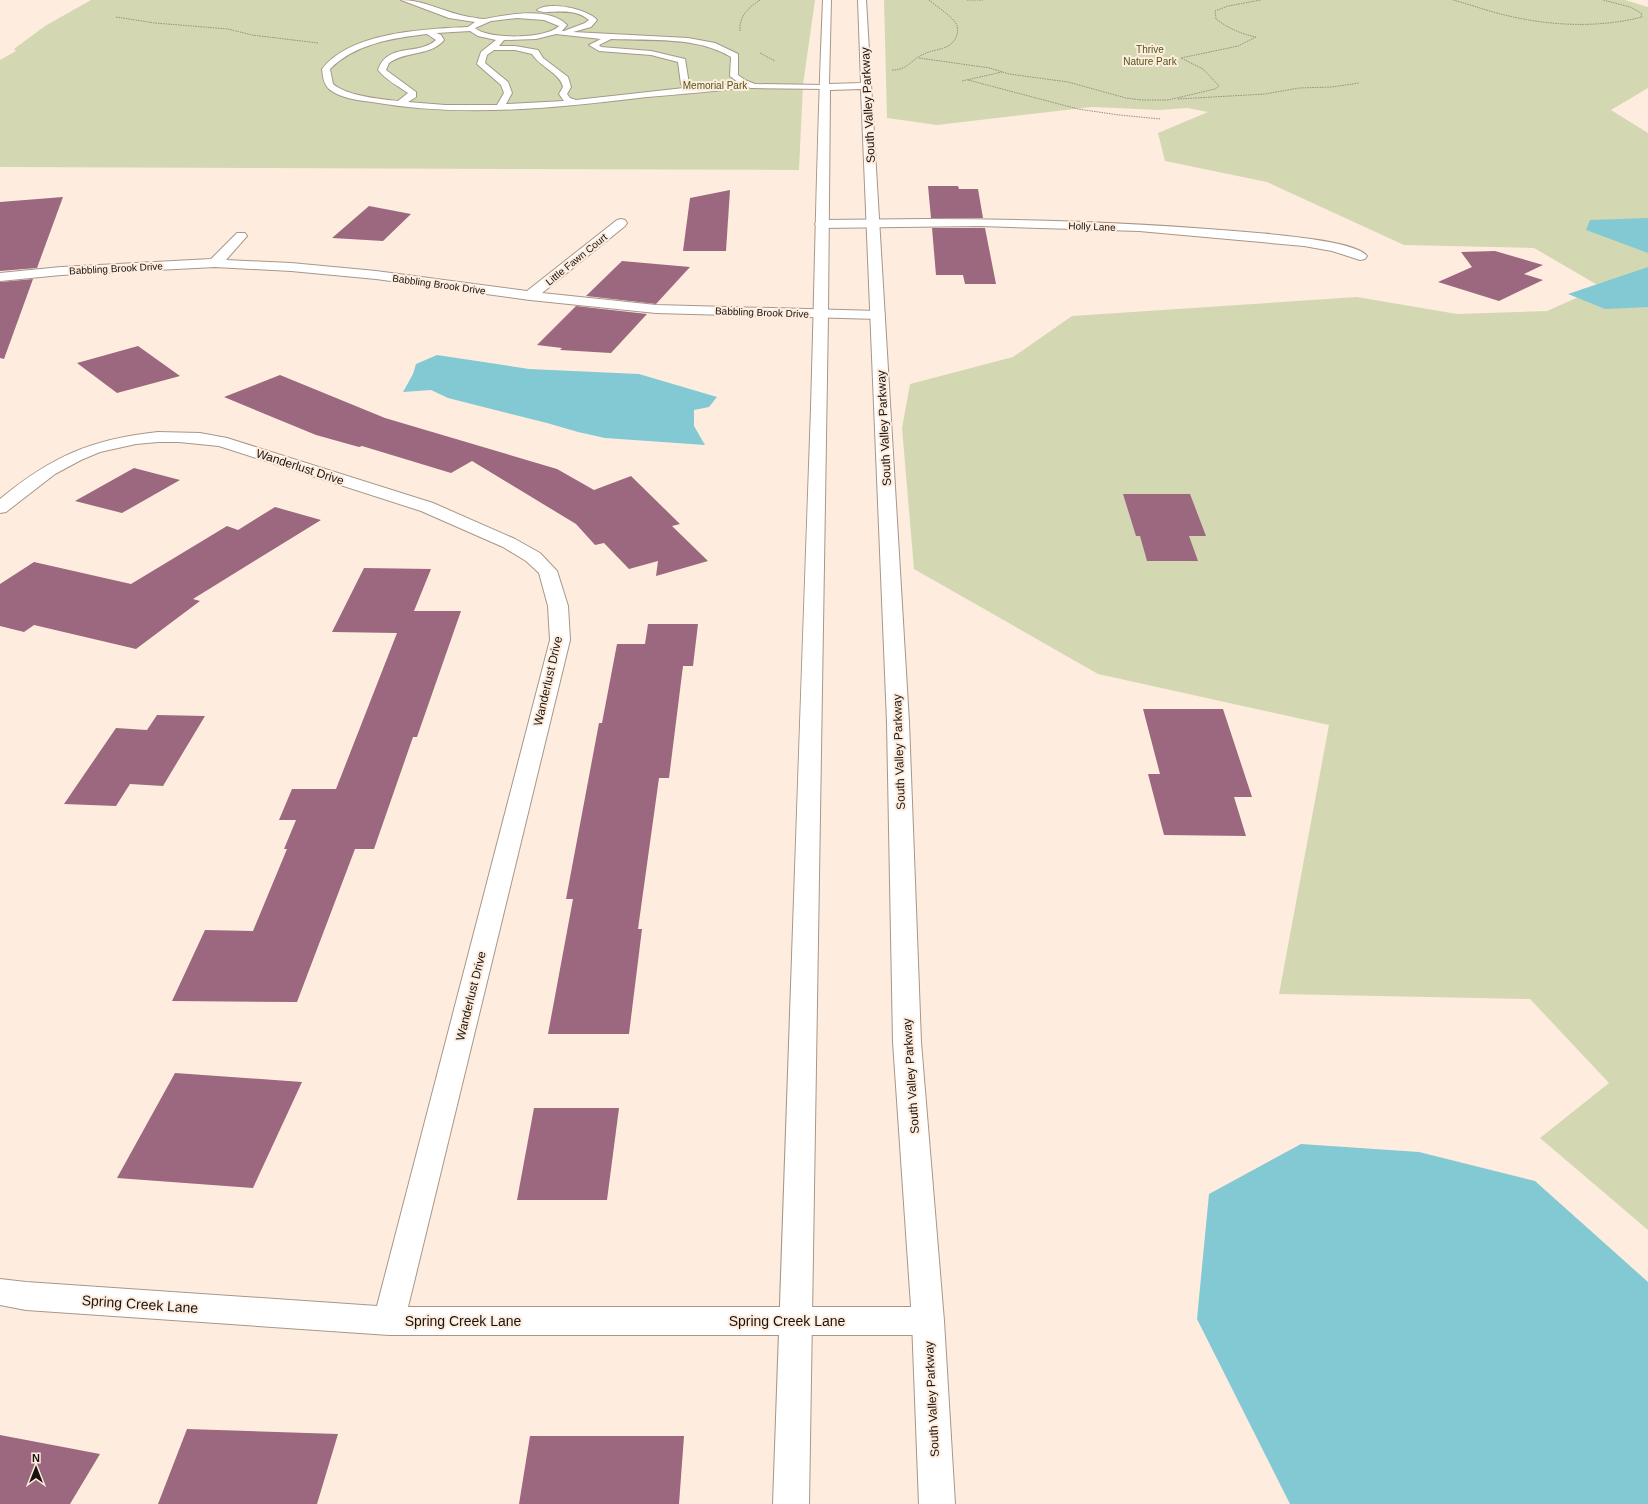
<svg xmlns="http://www.w3.org/2000/svg" width="1648" height="1504" font-family="Helvetica,sans-serif">
	<style>
		.green { fill: #d4d8b2 }
		.water { fill: #82c9d4 }
		.building { fill: #9b6880 }
		.lines { fill: none; stroke-linecap: round; stroke-linejoin: round }
		.lane-casing { stroke: #a79789; stroke-width: 2 }
		.street-casing { stroke: #a79789; stroke-width: 2 }
		.secondary-casing { stroke: #a79789; stroke-width: 2 }
		.path { stroke: #9a8e83; stroke-width: 1; stroke-dasharray: 1.5 1; stroke-linecap: butt }
		.lane { fill: #fff; fill-rule: evenodd }
		.street { fill: #fff; fill-rule: evenodd }
		.secondary { fill: #fff; fill-rule: evenodd }
		.labels { text-anchor: middle; stroke-width: 4; stroke-linejoin: round; paint-order: stroke }
		.far-park-label { font-size: 10px; fill: #525518; stroke: #feedde }
		.far-street-label { font-size: 10px; fill: #19130e; stroke: #feedde }
		.street-label { font-size: 12px; fill: #19130e; stroke: #feedde }
		.near-street-label { font-size: 14px; fill: #19130e; stroke: #feedde }
	</style>
	<rect width="100%" height="100%" fill="#feedde"/>
	<g class="green">
		<polygon points="91,0 815,0 803,85 799,170 0,167 0,60 16,51 14,49 45,26"/>
		<polygon points="884,0 1625,0 1648,7 1648,88 1611,110 1648,133 1648,1230 1540,1138 1609,1083 1530,999 1279,994 1329,725 1098,674 914,569 902,428 910,384 1013,357 1072,316 1357,297 1457,314 1547,311 1601,287 1534,248 1404,245 1267,182 1165,161 1158,133 1208,112 1187,108 1159,110 1092,107 937,125 887,118"/>
	</g>
	<g class="water">
		<polygon points="1648,218 1648,253 1586,230 1590,220"/>
		<polygon points="1648,267 1648,307 1605,309 1568,294"/>
		<polygon points="437,355 529,369 639,374 717,397 709,407 694,410 694,426 705,445 605,438 578,432 547,423 448,398 431,390 403,392 413,374 416,364"/>
		<polygon points="1301,1144 1419,1152 1535,1181 1648,1282 1648,1504 1290,1504 1197,1319 1209,1194"/>
	</g>
	<g class="building">
		<polygon points="928,186 958,186 959,189 978,189 983,218 931,218"/>
		<polygon points="730,190 726,251 683,251 690,198"/>
		<polygon points="63,197 37,268 0,271 0,202"/>
		<polygon points="369,206 411,214 383,241 332,238"/>
		<polygon points="932,228 985,228 996,284 965,284 963,275 936,275"/>
		<polygon points="1495,251 1543,265 1524,274 1543,280 1499,301 1438,282 1472,267 1461,252"/>
		<polygon points="622,261 690,267 656,304 586,296"/>
		<polygon points="33,279 4,359 0,358 0,282"/>
		<polygon points="576,306 647,314 611,353 560,350 562,348 537,345"/>
		<polygon points="138,346 180,376 117,393 77,363"/>
		<polygon points="280,375 385,418 557,469 594,490 631,476 680,524 672,526 708,561 656,576 658,561 629,569 604,543 595,545 576,524 472,461 451,473 362,446 359,447 316,435 224,397"/>
		<polygon points="134,468 180,480 122,513 75,501"/>
		<polygon points="1123,494 1190,494 1206,536 1189,536 1198,561 1147,561 1140,536 1136,536"/>
		<polygon points="275,507 321,520 193,599 200,601 136,649 34,625 24,632 0,626 0,584 34,562 131,584 227,526 238,530"/>
		<polygon points="364,568 431,569 414,611 461,611 417,737 413,737 374,849 355,849 297,1002 172,1001 205,930 253,931 287,849 284,849 296,820 279,820 292,789 336,789 397,633 332,632"/>
		<polygon points="648,624 698,624 693,666 683,666 669,778 659,778 638,929 642,929 629,1034 548,1034 573,899 566,899 599,723 602,723 617,644 645,644"/>
		<polygon points="1143,709 1223,709 1252,797 1234,797 1246,836 1164,835 1148,774 1160,774"/>
		<polygon points="157,715 205,716 163,786 130,784 116,806 64,804 116,728 147,730"/>
		<polygon points="175,1073 302,1082 253,1188 117,1178"/>
		<polygon points="534,1108 619,1108 607,1200 517,1200"/>
		<polygon points="187,1429 338,1434 317,1504 158,1504"/>
		<polygon points="0,1435 100,1454 70,1504 0,1504"/>
		<polygon points="530,1436 684,1436 679,1504 519,1504"/>
	</g>
	<g class="lines">
		<defs>
			<path id="lane" d="M401,0c23,0 45,13 68,17 4,0 10,2 15,2 23,-4 64,-13 83,6l-5,6h2l21,-8 4,-3c-18,-15 -43,-4 -52,-10 12,-9 50,-1 60,10l-6,7 -18,5 115,6 27,5 23,11v21l7,5 10,4 70,1 4,2 -4,2 -74,-1 -4,-1c-34,5 -67,7 -100,10 -91,11 -184,21 -275,5 -14,-2 -33,-4 -43,-13 -6,-6 -6,-13 -7,-20 29,-37 102,-40 146,-42l7,-5 -26,-4zM517,18l27,2 15,6c-12,13 -71,14 -84,2l16,-7zM470,31l8,5 18,4 -15,12 -4,12 24,21 3,8 -7,12h-52l-37,-3 8,-5v-5l-30,-22 3,-7c16,-12 42,-7 55,-23l-3,-5 -5,-2zM427,34l9,6c-17,16 -49,2 -58,30 8,10 20,16 30,23l-10,8c-18,-2 -51,-5 -65,-17l-3,-15c25,-25 62,-31 97,-35zM556,34l45,5 -12,6 10,6 52,4 27,7 3,22 3,4 -108,12 -6,-2 -3,-4 4,-7 -3,-10 -25,-19 -5,-8 -23,-4h-16l5,-6 32,-1zM611,39c40,2 85,-3 120,18l-1,19 9,7 -32,5h-15l-3,-4 -4,-25 -34,-8 -50,-4 -2,-2zM494,50h21l17,4c8,13 28,19 31,33l-4,7 5,7 -58,3 6,-11 -4,-11 -23,-19 2,-8z"/>
			<g id="street">
				<polygon points="621,219 625,220 627,223 625,226 542,293 656,305 878,311 883,312 885,315 883,318 878,319 656,313 530,300 376,279 291,271 215,267 61,275 0,281 0,273 61,267 211,259 237,233 245,233 247,236 226,260 291,263 376,271 527,291 617,220"/>
				<path d="M927,219c111,0 221,4 331,14 20,2 98,8 109,23l-2,3 -5,1 -28,-9 -28,-5 -165,-15 -159,-5 -159,2 -4,-1 -2,-3 2,-3 4,-1z"/>
				<path d="M158,432l42,1 27,5 206,65 82,36 25,14 17,18 11,35 2,34 -162,667h520l11,4 5,10 -5,10 -11,4h-539l-363,-25 -26,-5v-26l26,3 351,24 173,-666 -2,-34 -9,-33 -13,-12 -23,-14 -82,-36 -202,-65 -40,-4h-21l-22,2 -36,8 -19,8 -26,14 -49,38 -6,1v-14c51,-42 91,-60 158,-67z"/>
			</g>
			<path id="secondary" d="M823,0h8l-2,84 32,-1 -3,-83h8l43,722 12,320 23,279 11,183h-36l-7,-183 -19,-279 -6,-320 -26,-633 -31,1 -2,224 -19,1190h-36c13,-365 25,-731 38,-1096 4,-136 6,-272 12,-408z"/>
		</defs>
		<use href="#lane" class="lane-casing"/>
		<use href="#street" class="street-casing"/>
		<use href="#secondary" class="secondary-casing"/>
		<g class="path">
			<polyline points="967,0 983,0"/>
			<path d="M1453,0c19,5 37,12 56,16 43,10 90,12 133,1l-1,-4 -11,-6 -27,-7"/>
			<polyline points="116,17 155,23 228,29 252,35 318,43"/>
			<path d="M740,31c-1,-15 8,-23 20,-31"/>
			<polyline points="760,53 775,61"/>
			<path d="M919,58l71,10 19,6 59,8 58,16 16,2h26l47,-11 4,-3 -16,-17 -22,-11 57,-12 18,-9c-15,-3 -28,-9 -40,-18l-1,-8 13,-5 33,-6"/>
			<path d="M892,70c17,0 19,-11 32,-16 8,-4 17,-4 24,-8 8,-4 13,-16 7,-24 -6,-8 -18,-15 -26,-22"/>
			<polyline points="968,80 1078,109 1119,115 1161,119"/>
			<polyline points="962,81 1002,72"/>
			<polyline points="1178,99 1265,94 1299,88 1332,87 1359,83"/>
		</g>
		<use href="#lane" class="lane"/>
		<use href="#street" class="street"/>
		<use href="#secondary" class="secondary"/>
	</g>
	<g class="labels">
		<g class="far-park-label">
			<text x="1150" y="53">Thrive<tspan x="1150" dy="12">Nature Park</tspan></text>
			<text x="715" y="89">Memorial Park</text>
		</g>
		<g class="far-street-label">
			<text transform="translate(1092 226) rotate(2)" y="4">Holly Lane</text>
			<text transform="translate(576 259) rotate(-39)" y="4">Little Fawn Court</text>
			<text transform="translate(116 268) rotate(-3)" y="4">Babbling Brook Drive</text>
			<text transform="translate(439 284) rotate(8)" y="4">Babbling Brook Drive</text>
			<text transform="translate(762 312) rotate(2)" y="4">Babbling Brook Drive</text>
		</g>
		<g class="street-label">
			<text transform="translate(868 105) rotate(-93)" y="4">South Valley Parkway</text>
			<text transform="translate(884 428) rotate(-93)" y="4">South Valley Parkway</text>
			<text transform="translate(300 467) rotate(18)" y="4">Wanderlust Drive</text>
			<text transform="translate(548 681) rotate(-77)" y="4">Wanderlust Drive</text>
			<text transform="translate(899 752) rotate(-92)" y="4">South Valley Parkway</text>
			<text transform="translate(471 996) rotate(-76)" y="4">Wanderlust Drive</text>
			<text transform="translate(911 1076) rotate(-94)" y="4">South Valley Parkway</text>
			<text transform="translate(932 1399) rotate(-93)" y="4">South Valley Parkway</text>
		</g>
		<g class="near-street-label">
			<text transform="translate(140 1304) rotate(4)" y="5">Spring Creek Lane</text>
			<text x="463" y="1326">Spring Creek Lane</text>
			<text x="787" y="1326">Spring Creek Lane</text>
		</g>
	</g>
	<g transform="translate(36 1468)" stroke="#feedde" stroke-width="3" paint-order="stroke">
	<path d="M0-3L7 15L0 10L-7 15Z" fill="#19130e"/>
	<text y="-6" font-size="11" font-weight="bold" text-anchor="middle" fill="#19130e">N</text>
	</g>
</svg>
